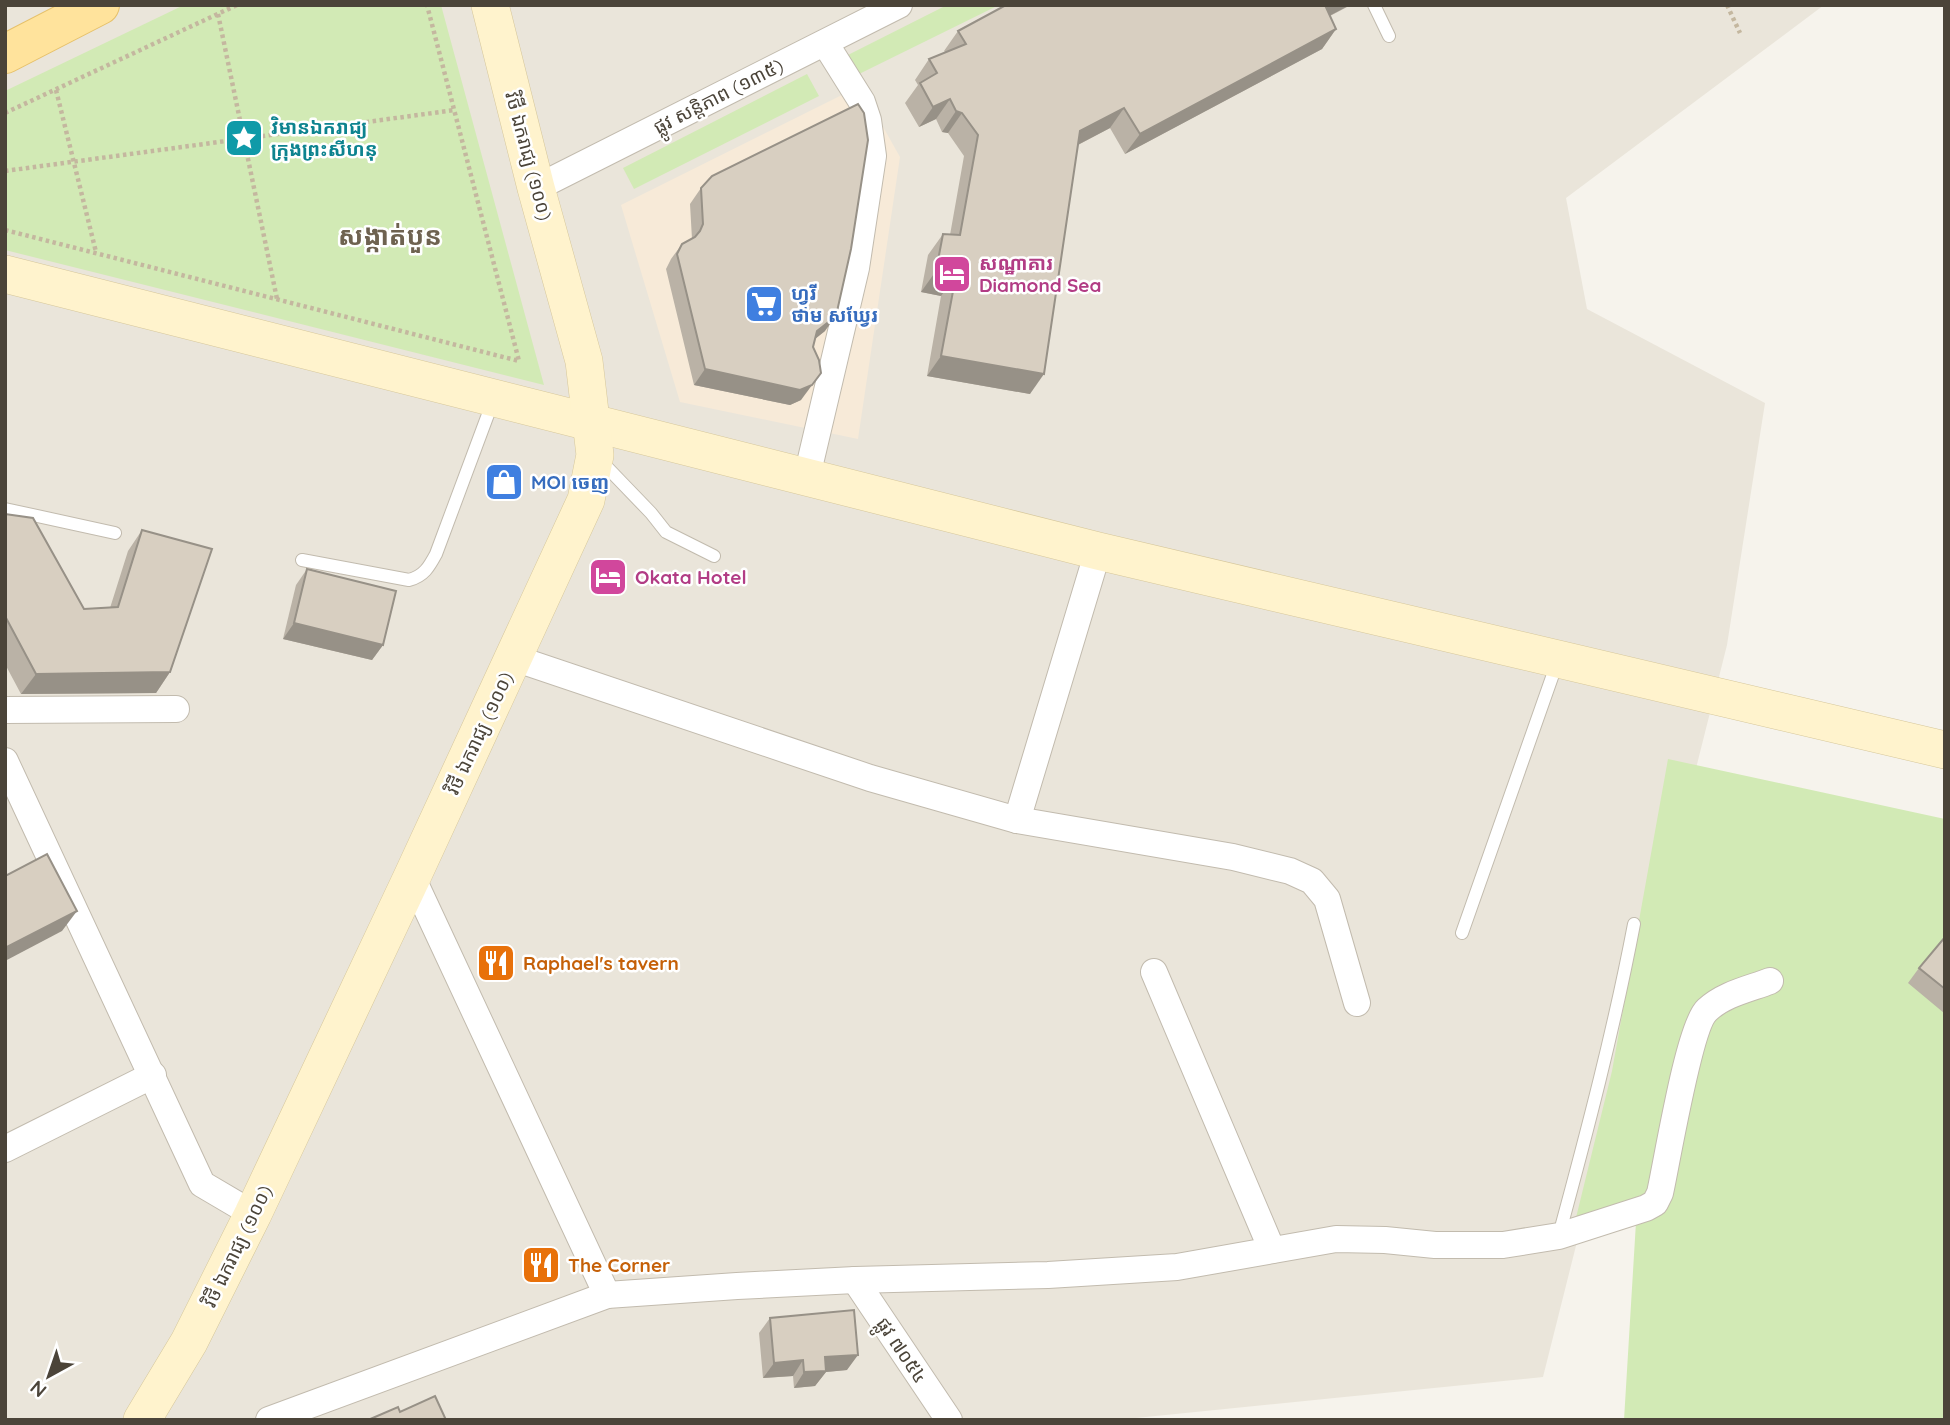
<svg xmlns="http://www.w3.org/2000/svg" width="1950" height="1425" font-family="Quicksand,'Noto Sans Khmer',sans-serif">
	<style>
		.residential { fill: #eae5da }
		.commercial { fill: #f7ead8 }
		.green { fill: #d2eab5 }
		.lines { fill: none; stroke-linecap: round; stroke-linejoin: round }
		.lane-casing { stroke: #c2bbae; stroke-width: 14 }
		.street-casing { stroke: #c2bbae; stroke-width: 28 }
		.secondary-casing { stroke: #d6c79b; stroke-width: 38 }
		.primary-casing { stroke: #e6c16a; stroke-width: 40 }
		.path { stroke: #c4b79f; stroke-width: 4.5; stroke-dasharray: 3.5 3.5; stroke-linecap: butt }
		.lane { stroke: #fff; stroke-width: 12 }
		.street { stroke: #fff; stroke-width: 26 }
		.secondary { stroke: #fff3cd; stroke-width: 37 }
		.primary { stroke: #ffe39c; stroke-width: 38 }
		.wall { fill: #bab2a6 }
		.shaded-wall { fill: #979187 }
		.building { fill: #d8cfc1; stroke: #979187; stroke-width: 2 }
		.labels { text-anchor: middle; stroke-width: 5; stroke-linejoin: round; paint-order: stroke }
		.street-label { font-size: 19px; fill: #4b4439; stroke: #fff }
		.culture-label { font-size: 19px; font-weight: bold; fill: #0d838f; stroke: #fff; text-anchor: start }
		.hotel-label { font-size: 19px; font-weight: bold; fill: #b23c85; stroke: #fff; text-anchor: start }
		.shop-label { font-size: 19px; font-weight: bold; fill: #366cbe; stroke: #fff; text-anchor: start }
		.food-label { font-size: 19px; font-weight: bold; fill: #c56008; stroke: #fff; text-anchor: start }
		.district-label { font-size: 26px; font-weight: bold; fill: #6e6250; stroke: #fff }
	</style>
	<rect width="100%" height="100%" fill="#f6f3ec"/>
	<polygon class="residential" points="5,5 1824,5 1566,198 1587,309 1765,403 1727,645 1543,1377 1116,1420 5,1420"/>
	<polygon class="commercial" points="860,86 900,157 858,439 680,402 621,205"/>
	<g class="green">
		<polygon points="184,5 441,5 544,385 5,250 5,91"/>
		<polygon points="947,5 999,5 853,77 842,58"/>
		<polygon points="807,74 819,96 634,189 623,168"/>
		<polygon points="1668,759 1945,819 1945,1420 1624,1420 1636,1222 1572,1234 1612,1071"/>
	</g>
	<g class="lines">
		<defs>
			<g id="lane">
				<polyline points="1374,5 1389,36"/>
				<polyline points="599,459 651,513 666,532 714,556"/>
				<polyline points="5,509 115,533"/>
				<path d="M302,560l107,20c15,-4 20,-13 27,-26l57,-153"/>
				<polyline points="1462,933 1557,663"/>
				<path d="M1559,1235c28,-103 55,-206 75,-311"/>
			</g>
			<g id="street">
				<polyline points="536,188 899,5"/>
				<polyline points="807,476 856,268 873,156 868,120 862,102 825,43"/>
				<polyline points="514,658 870,778 1017,820 1233,857 1290,871 1312,881 1327,899 1357,1003"/>
				<polyline points="5,710 176,709"/>
				<polyline points="5,761 202,1184 253,1214"/>
				<polyline points="1017,820 1098,551"/>
				<polyline points="412,877 607,1295"/>
				<polyline points="1154,972 1272,1250"/>
				<polyline points="5,1149 153,1075"/>
				<polyline points="855,1280 949,1420"/>
				<path d="M269,1420l338,-125 130,-9 118,-6 193,-5 129,-8 159,-28 49,1 50,5h68l56,-9 87,-28 9,-5 5,-10c7,-31 29,-167 47,-183 17,-16 42,-21 63,-29"/>
			</g>
			<g id="secondary">
				<polyline points="5,274 1098,551 1945,750"/>
				<polyline points="142,1420 189,1342 253,1214 412,877 586,500 595,455 584,361 536,188 490,5"/>
			</g>
			<polyline id="primary" points="5,54 100,5"/>
		</defs>
		<use href="#lane" class="lane-casing"/>
		<use href="#street" class="street-casing"/>
		<use href="#secondary" class="secondary-casing"/>
		<use href="#primary" class="primary-casing"/>
		<g class="path">
			<polyline points="1727,5 1740,33"/>
			<polyline points="218,14 277,299"/>
			<polyline points="56,90 96,252"/>
			<polyline points="5,113 237,5"/>
			<polyline points="5,171 455,110"/>
			<polyline points="5,230 519,361 427,5"/>
		</g>
		<use href="#lane" class="lane"/>
		<use href="#street" class="street"/>
		<use href="#secondary" class="secondary"/>
		<use href="#primary" class="primary"/>
	</g>
	<g class="wall">
		<polygon points="1349,6 1330,16 1336,29 1322,49 1125,154 1110,128 1078,145 1030,394 927,376 941,296 921,292 928,255 943,234 950,235 964,156 948,133 942,132 936,119 919,127 905,103 918,85 915,80 929,59 945,52 944,51 958,31"/>
		<polygon points="701,188 825,331 815,339 801,400 790,405 694,385 666,269 671,259 682,244 692,239 690,204"/>
		<polygon points="5,514 84,609 110,608 128,551 142,530 170,672 156,693 21,694 5,664"/>
		<polygon points="307,569 383,645 372,660 283,639 296,585"/>
		<polygon points="1945,937 1945,1011 1944,1013 1908,983 1919,968"/>
		<polygon points="770,1318 847,1370 826,1372 815,1386 794,1388 793,1376 763,1378 759,1333"/>
	</g>
	<g class="shaded-wall">
		<polygon points="1324,5 1350,5 1310,26"/>
		<polygon points="1336,29 1322,49 1125,154 1140,134"/>
		<polygon points="950,99 936,119 919,127 933,107"/>
		<polygon points="1124,108 1110,128 1066,151 1080,131"/>
		<polygon points="956,111 962,113 948,133 942,132"/>
		<polygon points="936,271 956,275 941,296 921,292"/>
		<polygon points="836,316 825,331 806,346 817,331"/>
		<polygon points="941,356 1044,374 1030,394 927,376"/>
		<polygon points="705,369 821,373 801,400 790,405 694,385"/>
		<polygon points="294,623 383,645 372,660 283,639"/>
		<polygon points="170,672 156,693 21,694 36,674"/>
		<polygon points="77,911 62,931 5,961 5,948"/>
		<polygon points="858,1355 847,1370 826,1372 815,1386 794,1388 804,1372 825,1357"/>
		<polygon points="803,1360 793,1376 763,1378 774,1363"/>
	</g>
	<g class="building">
		<polygon points="1006,5 1325,5 1336,29 1140,134 1124,108 1080,131 1044,374 941,356 956,275 936,271 943,234 960,235 978,135 962,113 956,111 950,99 933,107 920,83 937,73 929,59 966,44 958,31"/>
		<polygon points="858,104 864,113 868,140 851,249 836,316 817,331 813,347 819,360 821,373 812,385 800,390 705,369 677,254 682,244 695,237 700,231 703,224 701,188 712,176"/>
		<polygon points="5,514 33,518 84,609 118,607 142,530 212,549 170,672 36,674 5,616"/>
		<polygon points="307,569 396,591 383,645 294,623"/>
		<polygon points="47,854 77,911 5,948 5,876"/>
		<polygon points="1945,937 1945,989 1919,968"/>
		<polygon points="854,1310 858,1355 825,1357 826,1371 804,1372 803,1360 774,1363 770,1318"/>
		<polygon points="435,1396 446,1420 368,1420 398,1407 400,1412"/>
	</g>
	<defs>
		<symbol id="sight-square" viewBox="-11 -11 22 22"><rect x="-9" y="-9" width="18" height="18" rx="4" fill="#0f9aa8" stroke="#fff"/><path d="M0-6L1.8-2.2L6-1.7L2.9 1.2L3.7 5.4L0 3.3L-3.7 5.4L-2.9 1.2L-6-1.7L-1.8-2.2Z" fill="#fff"/></symbol>
		<symbol id="hotel-square" viewBox="-11 -11 22 22"><rect x="-9" y="-9" width="18" height="18" rx="4" fill="#d1479c" stroke="#fff"/><path d="M-6-4.5h1.5V1H6V5H4.5V3h-9V5H-6ZM-4 0a1.8 1.8 0 1 1 3.6 0ZM.5 0V-2.5h3Q6-2.5 6 0Z" fill="#fff"/></symbol>
		<symbol id="supermarket-square" viewBox="-11 -11 22 22"><rect x="-9" y="-9" width="18" height="18" rx="4" fill="#3f7fe0" stroke="#fff"/><path d="M-6-5.5h2.5l.6 2H6L4.5 2H-2.5L-4.4-4H-6ZM-1.5 3.2a1.3 1.3 0 1 0 .1 0ZM3 3.2a1.3 1.3 0 1 0 .1 0Z" fill="#fff"/></symbol>
		<symbol id="shop-square" viewBox="-11 -11 22 22"><rect x="-9" y="-9" width="18" height="18" rx="4" fill="#3f7fe0" stroke="#fff"/><path d="M-5-2.5h2.3a2.7 3.5 0 0 1 5.4 0H5L5.5 6h-11ZM-1.5-2.5h3a1.5 2.3 0 0 0-3 0Z" fill="#fff"/></symbol>
		<symbol id="restaurant-square" viewBox="-11 -11 22 22"><rect x="-9" y="-9" width="18" height="18" rx="4" fill="#e8710a" stroke="#fff"/><path d="M-5-6h1v4h1v-4h1v4h1v-4h1v5L-1.5 .5V6h-2V.5L-5-1ZM5-6V6H3V1.5H1.5Q1.5-4 5-6Z" fill="#fff"/></symbol>
	</defs>
	<g fill-rule="evenodd">
		<use href="#sight-square" x="222" y="116" width="44" height="44"/>
		<use href="#hotel-square" x="930" y="252" width="44" height="44"/>
		<use href="#supermarket-square" x="742" y="282" width="44" height="44"/>
		<use href="#shop-square" x="482" y="460" width="44" height="44"/>
		<use href="#hotel-square" x="586" y="555" width="44" height="44"/>
		<use href="#restaurant-square" x="474" y="941" width="44" height="44"/>
		<use href="#restaurant-square" x="519" y="1243" width="44" height="44"/>
	</g>
	<g class="labels">
		<g class="street-label">
			<text transform="translate(718 96) rotate(-27)" y="7">ផ្លូវ សន្តិភាព (១៣៥)</text>
			<text transform="translate(529 156) rotate(75)" y="7">វិថី ឯករាជ្យ (១០០)</text>
			<text transform="translate(479 733) rotate(-65)" y="7">វិថី ឯករាជ្យ (១០០)</text>
			<text transform="translate(237 1246) rotate(-64)" y="7">វិថី ឯករាជ្យ (១០០)</text>
			<text transform="translate(902 1350) rotate(56)" y="7">ផ្លូវ ៧០៥៤</text>
		</g>
		<g class="culture-label">
			<text x="271" y="134">វិមានឯករាជ្យ<tspan x="271" dy="22">ក្រុងព្រះសីហនុ</tspan></text>
		</g>
		<g class="hotel-label">
			<text x="979" y="270">សណ្ឋាគារ<tspan x="979" dy="22">Diamond Sea</tspan></text>
			<text x="635" y="584">Okata Hotel</text>
		</g>
		<g class="shop-label">
			<text x="791" y="300">ហ្វូរី<tspan x="791" dy="22">ថាម សឃ្វែរ</tspan></text>
			<text x="531" y="489">MOI ចេញ</text>
		</g>
		<g class="food-label">
			<text x="523" y="970">Raphael's tavern</text>
			<text x="568" y="1272">The Corner</text>
		</g>
		<g class="district-label">
			<text x="390" y="245">សង្កាត់បួន</text>
		</g>
	</g>
	<rect width="1950" height="1425" fill="none" stroke="#4b4439" stroke-width="14"/>
	<g transform="translate(49 1376) rotate(220)" stroke="#ffffff" stroke-width="5" paint-order="stroke">
	<path d="M0-5L12 26L0 18L-12 26Z" fill="#4b4439"/>
	<text y="-10" font-size="19" font-weight="bold" text-anchor="middle" fill="#4b4439">N</text>
	</g>
</svg>
